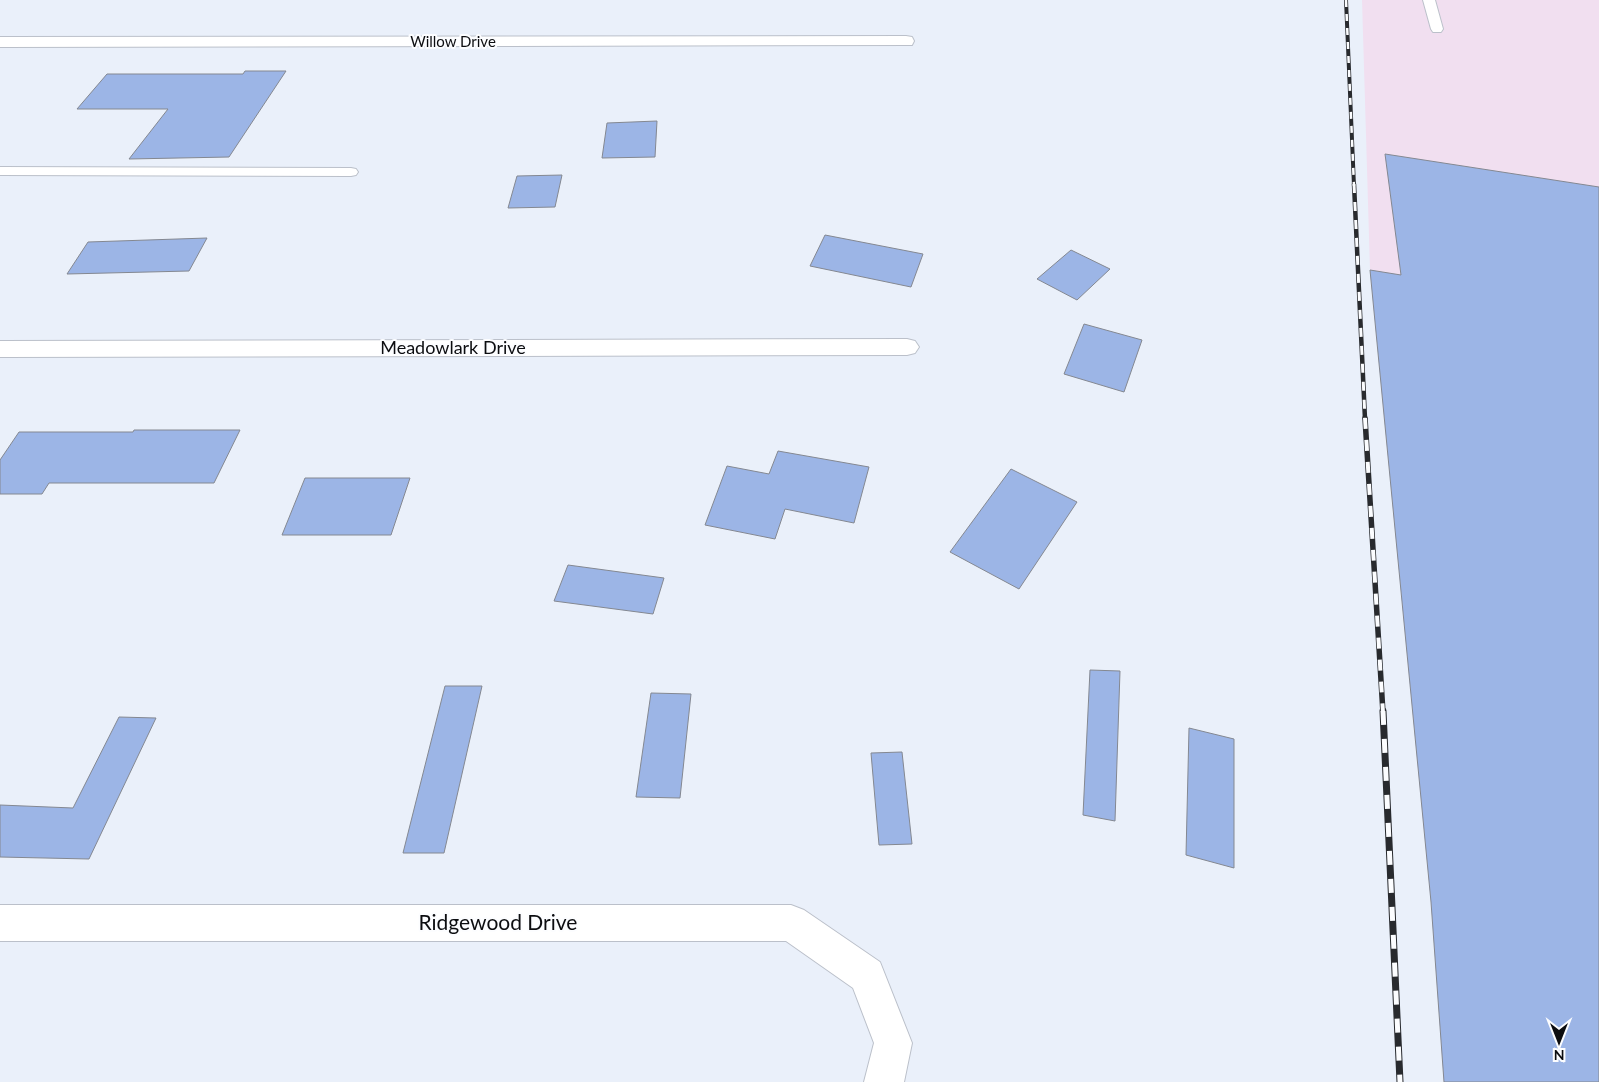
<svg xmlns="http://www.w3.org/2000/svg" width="1599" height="1082" font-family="Lato,sans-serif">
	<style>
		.industrial { fill: #f1dff0 }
		.building { fill: #9cb5e6; stroke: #848891 }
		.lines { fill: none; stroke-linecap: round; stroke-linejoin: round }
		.lane-casing { stroke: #bbc0ca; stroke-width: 2 }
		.street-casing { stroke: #bbc0ca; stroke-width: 2 }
		.lane { fill: #fff; fill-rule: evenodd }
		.street { fill: #fff; fill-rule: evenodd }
		.rail-far3-casing { stroke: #282a2e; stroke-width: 4 }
		.rail-far2-casing { stroke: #282a2e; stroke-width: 4.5 }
		.rail-far1-casing { stroke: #282a2e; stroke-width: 5.5 }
		.rail-casing { stroke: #282a2e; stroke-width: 7 }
		.rail-far3 { stroke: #fcfdff; stroke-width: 2.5; stroke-dasharray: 7; stroke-linecap: butt }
		.rail-far2 { stroke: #fcfdff; stroke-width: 3; stroke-dasharray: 9; stroke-linecap: butt }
		.rail-far1 { stroke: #fcfdff; stroke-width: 4; stroke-dasharray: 11; stroke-linecap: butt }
		.rail { stroke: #fcfdff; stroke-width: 5; stroke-dasharray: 14; stroke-linecap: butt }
		.labels { text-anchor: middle; stroke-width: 4; stroke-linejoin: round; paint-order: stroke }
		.far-street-label { font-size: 15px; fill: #0c0d10; stroke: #fcfdff }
		.street-label { font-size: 18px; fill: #0c0d10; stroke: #fcfdff }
		.near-street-label { font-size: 21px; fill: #0c0d10; stroke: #fcfdff }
	</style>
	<rect width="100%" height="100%" fill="#eaf0fa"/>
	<polygon class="industrial" points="1362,0 1599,0 1599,1082 1444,1082 1431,902 1370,270"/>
	<g class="building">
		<polygon points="245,71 286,71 229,157 129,159 168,109 77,109 107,74 243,74"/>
		<polygon points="657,121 655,157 602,158 607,123"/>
		<polygon points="1385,154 1599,187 1599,1082 1444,1082 1431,902 1370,270 1401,275"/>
		<polygon points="562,175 555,207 508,208 517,176"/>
		<polygon points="825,235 923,254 911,287 810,266"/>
		<polygon points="207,238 189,271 67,274 88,242"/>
		<polygon points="1071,250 1110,269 1077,300 1037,279"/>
		<polygon points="1084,324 1142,340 1124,392 1064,374"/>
		<polygon points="134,430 240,430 214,483 49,483 42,494 0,494 0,460 19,432 133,432"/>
		<polygon points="778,451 869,467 854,523 785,509 775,539 705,525 727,466 769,474"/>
		<polygon points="1011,469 1077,502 1019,589 950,552"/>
		<polygon points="305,478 410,478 391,535 282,535"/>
		<polygon points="568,565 664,578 653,614 554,601"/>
		<polygon points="1090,670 1120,671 1115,821 1083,815"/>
		<polygon points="445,686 482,686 444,853 403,853"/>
		<polygon points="651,693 691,694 680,798 636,797"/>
		<polygon points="119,717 156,718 89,859 0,857 0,805 73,808"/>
		<polygon points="1189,728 1234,739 1234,868 1186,855"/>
		<polygon points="902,752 912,844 879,845 871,753"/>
	</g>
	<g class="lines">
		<defs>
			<g id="lane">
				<polygon points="1423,0 1435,0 1443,29 1441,32 1433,32 1431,29"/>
				<polygon points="0,167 351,168 356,169 358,172 356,175 351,176 0,175"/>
			</g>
			<g id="street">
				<polygon points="906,36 912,37 914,41 912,45 0,47 0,37"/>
				<polygon points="907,339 915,341 919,347 915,353 907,355 0,357 0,341"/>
				<polygon points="0,905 791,905 804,910 880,962 912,1043 904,1082 864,1082 874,1043 853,988 786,941 0,941"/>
			</g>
		</defs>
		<use href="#lane" class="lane-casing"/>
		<use href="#street" class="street-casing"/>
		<use href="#lane" class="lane"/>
		<use href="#street" class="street"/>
		<defs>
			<polyline id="rail-far3" points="1346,0 1354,186"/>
			<polyline id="rail-far2" points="1354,184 1365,419"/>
			<polyline id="rail-far1" points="1365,418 1383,713"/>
			<polyline id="rail" points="1383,711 1400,1082"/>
		</defs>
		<use href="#rail-far3" class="rail-far3-casing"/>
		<use href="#rail-far2" class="rail-far2-casing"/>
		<use href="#rail-far1" class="rail-far1-casing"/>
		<use href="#rail" class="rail-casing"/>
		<use href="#rail-far3" class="rail-far3"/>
		<use href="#rail-far2" class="rail-far2"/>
		<use href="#rail-far1" class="rail-far1"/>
		<use href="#rail" class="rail"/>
	</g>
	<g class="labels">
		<g class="far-street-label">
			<text x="453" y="47">Willow Drive</text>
		</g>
		<g class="street-label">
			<text x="453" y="354">Meadowlark Drive</text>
		</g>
		<g class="near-street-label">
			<text x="498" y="930">Ridgewood Drive</text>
		</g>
	</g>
	<g transform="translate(1559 1042) rotate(180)" stroke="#fcfdff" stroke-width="4" paint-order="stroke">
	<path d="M0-4L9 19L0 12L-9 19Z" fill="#0c0d10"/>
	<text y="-8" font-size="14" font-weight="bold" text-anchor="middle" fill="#0c0d10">N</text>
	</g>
</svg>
